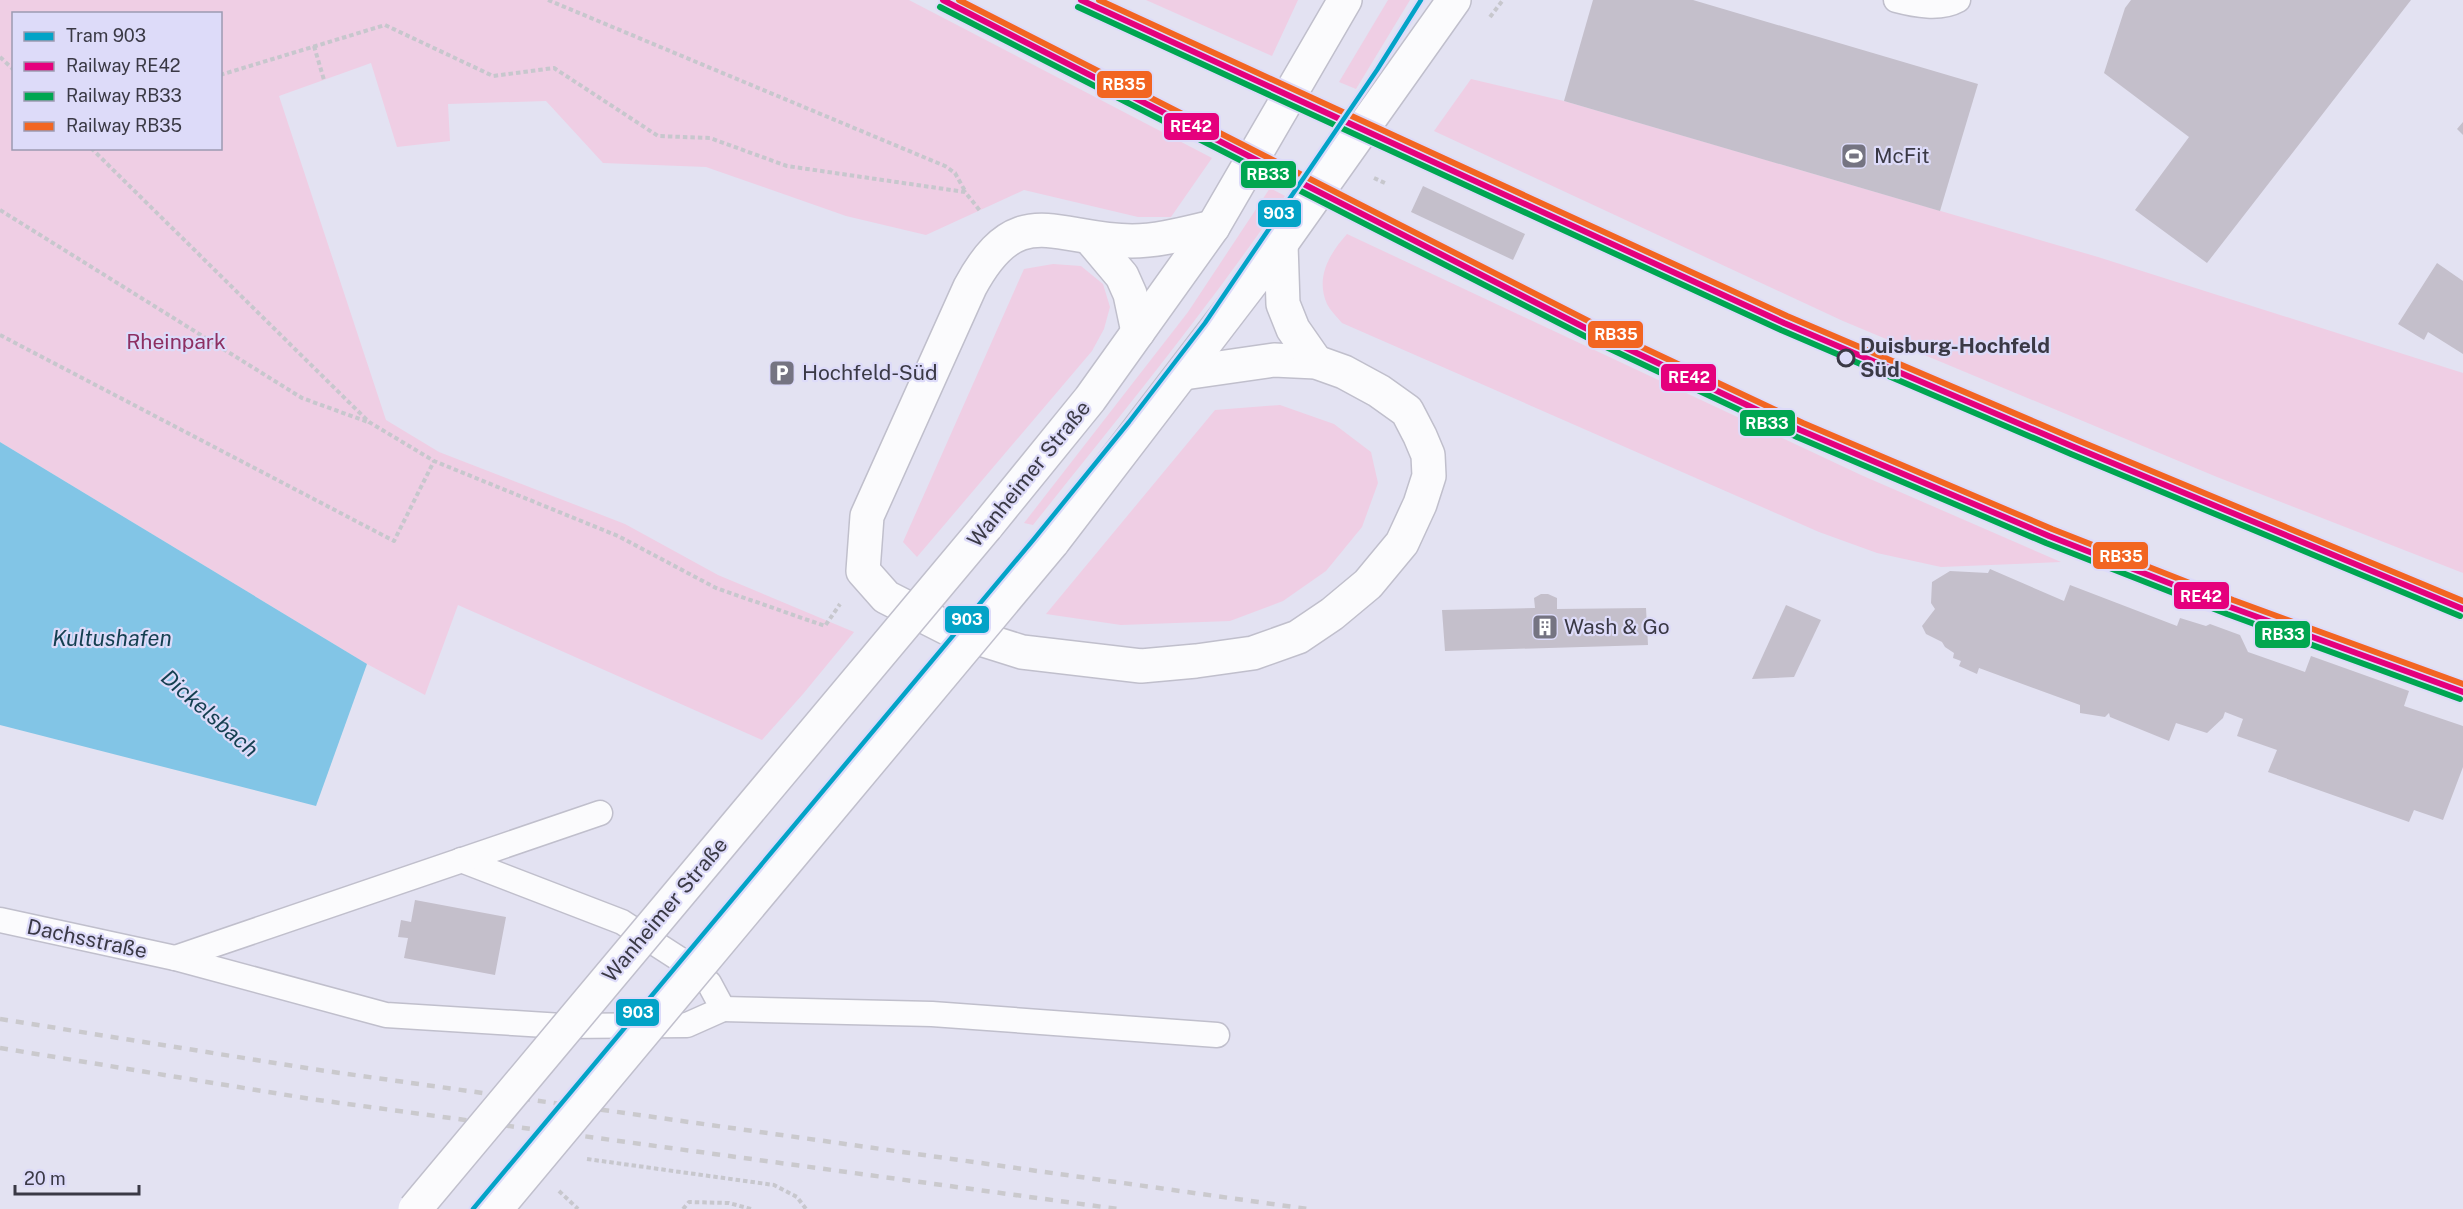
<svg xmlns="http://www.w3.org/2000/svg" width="2463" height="1209" font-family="'Public Sans',sans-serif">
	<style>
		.green { fill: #efcee4; fill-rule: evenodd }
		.water { fill: #82c5e6 }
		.building { fill: #c4bfcb }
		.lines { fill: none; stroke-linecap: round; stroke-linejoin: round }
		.lane-casing { stroke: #c0bfcc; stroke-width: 27 }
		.street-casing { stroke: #c0bfcc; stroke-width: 36 }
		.secondary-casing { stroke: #c0bfcc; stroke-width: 36 }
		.path { stroke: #c7c7cd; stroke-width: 4; stroke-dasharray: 4.5 3; stroke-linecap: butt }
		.lane { stroke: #fbfbfd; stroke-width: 24 }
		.street { stroke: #fbfbfd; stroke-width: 33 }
		.secondary { stroke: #fbfbfd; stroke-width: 33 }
		.rail { stroke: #cac9cd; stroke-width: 4.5; stroke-dasharray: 8 8; stroke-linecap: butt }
		.secondary-bridge-casing { stroke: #c0bfcc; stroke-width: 36; stroke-linecap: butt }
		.secondary-bridge { stroke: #fbfbfd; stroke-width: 33 }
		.rail-1-casing { stroke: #dddbf9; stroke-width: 10 }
		.rail-2-casing { stroke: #dddbf9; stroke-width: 10 }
		.rail-3-casing { stroke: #dddbf9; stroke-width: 10 }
		.rail-1 { stroke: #e5007d; stroke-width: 6 }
		.rail-2 { stroke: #00a651; stroke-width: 6 }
		.rail-3 { stroke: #f26522; stroke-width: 6 }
		.tram-1-casing { stroke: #dddbf9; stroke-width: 9 }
		.tram-1 { stroke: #03a3c7; stroke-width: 4.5 }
		.stop-dot { fill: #dddbf9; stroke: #3a3945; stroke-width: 3 }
		.labels { text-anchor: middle; stroke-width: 4.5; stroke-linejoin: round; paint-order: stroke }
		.poi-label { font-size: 21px; fill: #3a3945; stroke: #dddbf9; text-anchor: start }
		.park-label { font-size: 21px; fill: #8d2f62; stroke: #dddbf9 }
		.stop-label { font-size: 21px; font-weight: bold; fill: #3a3945; stroke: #dddbf9; text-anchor: start }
		.street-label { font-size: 21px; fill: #3a3945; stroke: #dddbf9 }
		.water-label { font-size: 22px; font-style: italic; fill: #143f50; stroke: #dddbf9 }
		.line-badge { stroke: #dddbf9; stroke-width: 2 }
		.badge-label { font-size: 16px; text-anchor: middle; font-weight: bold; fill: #fff }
	</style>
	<rect width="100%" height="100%" fill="#e3e2f2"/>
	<g class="green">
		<path d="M0,0h909l303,158 -41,59h-33l-114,-27 -98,45 -80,-19 -140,-49 -103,-4 -57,-62 -98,3 2,37 -53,6 -26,-84 -92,33 107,324 53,32 186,72 93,51 136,57 -51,62 -41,46 -304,-135 -33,90 -58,-31 -367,-222zM14,14h206v134h-206z"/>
		<polygon points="1146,0 1298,0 1272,56"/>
		<polygon points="1388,0 1410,0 1356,89 1339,82"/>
		<polygon points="1471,79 1564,101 2098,257 2463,373 2463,573 2217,477 1843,321 1434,131"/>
		<path d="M1270,188l15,8c-78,114 -166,221 -252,329l-9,-2 164,-211z"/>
		<path d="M1347,234l514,241 200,87 -120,5 -64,-14 -58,-21 -477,-209c-5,-6 -12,-13 -15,-19 -12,-27 3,-51 20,-70z"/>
		<polygon points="1053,264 1081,266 1103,284 1110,307 1104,329 1092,351 917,557 903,542 1024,269"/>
		<polygon points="1280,405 1334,424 1371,452 1378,483 1362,527 1326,571 1283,601 1230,621 1121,625 1046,614 1215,410"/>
	</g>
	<polygon class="water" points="0,442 367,664 316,806 0,725"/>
	<g class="building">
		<polygon points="1593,0 1693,0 1978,84 1940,211 1564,101"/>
		<polygon points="2131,0 2411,0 2207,263 2135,210 2189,137 2104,73 2125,8"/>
		<polygon points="2463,122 2463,135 2457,129"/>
		<polygon points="1423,186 1525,234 1513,260 1411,212"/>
		<polygon points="2437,263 2463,281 2463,354 2428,332 2424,340 2398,324"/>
		<polygon points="1990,569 2064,601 2070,585 2177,626 2180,618 2206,626 2210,624 2240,635 2248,652 2305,672 2311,656 2409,691 2404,706 2463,726 2463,767 2443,820 2414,810 2409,822 2268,772 2277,750 2237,736 2243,719 2225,712 2223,718 2207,733 2176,723 2169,741 2110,717 2109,713 2105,717 2080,713 2080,705 1979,668 1977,674 1959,666 1961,661 1953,658 1954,653 1945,647 1942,642 1926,634 1922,626 1935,609 1931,603 1932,582 1950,571 1988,573"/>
		<polygon points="1541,594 1548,594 1557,598 1557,609 1646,608 1648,645 1445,651 1442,610 1535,608 1534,598"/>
		<polygon points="1786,605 1821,620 1794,677 1752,679"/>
		<polygon points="415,900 506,917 495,975 404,958 408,938 398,937 401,920 411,922"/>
	</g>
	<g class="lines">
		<defs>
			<g id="lane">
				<path d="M1896,0c19,5 44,10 62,0"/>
				<polyline points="0,920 175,958 386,1015 562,1026 687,1025 723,1009 709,983 687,964 622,922 461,860"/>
				<polyline points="175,958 600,813"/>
				<polyline points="723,1009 932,1014 1217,1035"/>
			</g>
			<g id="street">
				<polyline points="1090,238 1122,276 1130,294 1138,332"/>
				<path d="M1184,373l90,-13 42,2 28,10 35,19 28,20 13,25 8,19 1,21 -9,28 -18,39 -34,41 -36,30 -34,23 -45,16 -57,8 -55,5 -119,-14 -73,-23 -63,-32 -23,-26 4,-55 103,-229c48,-89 84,-47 162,-46 27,0 55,-8 81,-14"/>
			</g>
			<g id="secondary">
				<polyline points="1281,244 1283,304 1293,329 1316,362"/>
				<polyline points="986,527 1090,399 1213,227 1345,0"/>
				<polyline points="1052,543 1281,244 1454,0"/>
			</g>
		</defs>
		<use href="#lane" class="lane-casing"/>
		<use href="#street" class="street-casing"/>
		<use href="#secondary" class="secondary-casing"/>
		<g class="path">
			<polyline points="548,0 945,166 955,173 965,191"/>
			<polyline points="1490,17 1503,0"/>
			<polyline points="314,46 324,80"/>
			<polyline points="0,57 14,70"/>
			<polyline points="220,75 385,25 493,76 554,68 658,136 710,138 787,166 965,192 981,212"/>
			<polyline points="91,148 369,422 434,461 618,536 716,588 825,626 840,604"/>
			<polyline points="1374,178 1387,184"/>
			<polyline points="0,210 302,398 368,422"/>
			<polyline points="0,335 394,541 434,461"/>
			<polyline points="587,1159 774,1185 797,1197 806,1209"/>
			<polyline points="559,1191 578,1209"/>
			<polyline points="683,1209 689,1202 729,1203 751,1209"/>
		</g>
		<use href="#lane" class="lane"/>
		<use href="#street" class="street"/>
		<use href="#secondary" class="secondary"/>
		<g class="rail">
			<polyline points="0,1019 319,1070 1308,1209"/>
			<polyline points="0,1048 311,1099 1118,1209"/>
		</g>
		<defs>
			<g id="secondary-bridge">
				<polyline points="415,1209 986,527"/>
				<polyline points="496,1209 1052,543"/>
			</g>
		</defs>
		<use href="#secondary-bridge" class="secondary-bridge-casing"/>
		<use href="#secondary-bridge" class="secondary-bridge"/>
		<defs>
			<g id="rail-1">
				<polyline points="943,0 1609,340 1800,430 2049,536 2230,607 2463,692"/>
				<polyline points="1081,0 1784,323 2074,447 2463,609"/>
			</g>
			<g id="rail-2">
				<polyline points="940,7 1606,347 1797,437 2046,543 2227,614 2460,699"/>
				<polyline points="1078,7 1781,330 2071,454 2460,616"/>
			</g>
			<g id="rail-3">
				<polyline points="959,0 1612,333 1803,423 2052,529 2233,600 2463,684"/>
				<polyline points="1099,0 1787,316 2077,440 2463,601"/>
			</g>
		</defs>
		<use href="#rail-1" class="rail-1-casing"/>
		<use href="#rail-2" class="rail-2-casing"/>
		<use href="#rail-3" class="rail-3-casing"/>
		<use href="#rail-1" class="rail-1"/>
		<use href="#rail-2" class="rail-2"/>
		<use href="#rail-3" class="rail-3"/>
		<defs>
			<polyline id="tram-1" points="473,1209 1034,539 1129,422 1205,323 1377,70 1421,0"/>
		</defs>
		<use href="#tram-1" class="tram-1-casing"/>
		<use href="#tram-1" class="tram-1"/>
	</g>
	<defs>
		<symbol id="stadium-square" viewBox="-11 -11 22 22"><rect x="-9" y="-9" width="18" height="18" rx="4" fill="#757482" stroke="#dddbf9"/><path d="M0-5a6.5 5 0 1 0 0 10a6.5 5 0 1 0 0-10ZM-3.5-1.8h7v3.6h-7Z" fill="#fff"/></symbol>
		<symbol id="parking-square" viewBox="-11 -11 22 22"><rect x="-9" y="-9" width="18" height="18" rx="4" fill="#757482" stroke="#dddbf9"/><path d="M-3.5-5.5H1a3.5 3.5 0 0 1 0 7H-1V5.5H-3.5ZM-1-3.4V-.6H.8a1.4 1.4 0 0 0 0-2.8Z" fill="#fff"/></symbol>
		<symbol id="building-square" viewBox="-11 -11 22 22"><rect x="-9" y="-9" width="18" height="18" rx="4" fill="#757482" stroke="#dddbf9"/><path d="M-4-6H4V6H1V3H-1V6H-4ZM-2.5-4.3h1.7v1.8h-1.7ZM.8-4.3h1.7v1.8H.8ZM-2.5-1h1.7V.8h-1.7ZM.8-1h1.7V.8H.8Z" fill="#fff"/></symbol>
	</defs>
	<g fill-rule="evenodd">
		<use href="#stadium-square" x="1839" y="141" width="30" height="30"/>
		<use href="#parking-square" x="767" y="358" width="30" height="30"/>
		<use href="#building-square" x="1530" y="612" width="30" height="30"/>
	</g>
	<circle class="stop-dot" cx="1846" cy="358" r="8"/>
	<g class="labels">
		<g class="poi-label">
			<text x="1874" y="163">McFit</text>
			<text x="802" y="380">Hochfeld-Süd</text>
			<text x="1564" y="634">Wash &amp; Go</text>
		</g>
		<g class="park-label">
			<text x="176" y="349">Rheinpark</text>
		</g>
		<g class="stop-label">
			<text x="1860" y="353">Duisburg-Hochfeld<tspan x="1860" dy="24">Süd</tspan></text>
		</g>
		<g class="street-label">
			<text transform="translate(1029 474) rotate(-51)" y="7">Wanheimer Straße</text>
			<text transform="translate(665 910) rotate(-50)" y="7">Wanheimer Straße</text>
			<text transform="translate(87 939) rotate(12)" y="7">Dachsstraße</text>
		</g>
		<g class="water-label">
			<text x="112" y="646">Kultushafen</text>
			<text transform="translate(210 713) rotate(41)" y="8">Dickelsbach</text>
		</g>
	</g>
	<g class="line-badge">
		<rect x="1096" y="70" width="57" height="29" rx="6" fill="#f26522"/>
		<rect x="1163" y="112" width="57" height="29" rx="6" fill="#e5007d"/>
		<rect x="1240" y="160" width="57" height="29" rx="6" fill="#00a651"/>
		<rect x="1257" y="199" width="45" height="29" rx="6" fill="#03a3c7"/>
		<rect x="1587" y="320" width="57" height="29" rx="6" fill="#f26522"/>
		<rect x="1660" y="363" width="57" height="29" rx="6" fill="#e5007d"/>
		<rect x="1739" y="409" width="57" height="28" rx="6" fill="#00a651"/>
		<rect x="2092" y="541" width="57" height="29" rx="6" fill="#f26522"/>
		<rect x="2173" y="581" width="57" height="29" rx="6" fill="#e5007d"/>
		<rect x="944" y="605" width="46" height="29" rx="6" fill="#03a3c7"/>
		<rect x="2254" y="620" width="57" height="29" rx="6" fill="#00a651"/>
		<rect x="615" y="998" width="45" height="29" rx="6" fill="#03a3c7"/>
	</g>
	<g class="badge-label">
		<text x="1124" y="90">RB35</text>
		<text x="1191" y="132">RE42</text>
		<text x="1268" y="180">RB33</text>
		<text x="1279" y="219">903</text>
		<text x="1616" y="340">RB35</text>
		<text x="1689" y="383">RE42</text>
		<text x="1767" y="429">RB33</text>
		<text x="2121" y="562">RB35</text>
		<text x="2201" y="602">RE42</text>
		<text x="967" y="625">903</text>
		<text x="2283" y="640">RB33</text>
		<text x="638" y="1018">903</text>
	</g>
	<rect x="12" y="12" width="210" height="138" fill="#dddbf9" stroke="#9c9ab1" stroke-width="1.5"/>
	<rect x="24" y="32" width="30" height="9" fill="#03a3c7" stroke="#9c9ab1" stroke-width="1.5"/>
	<text x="66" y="42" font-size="18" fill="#3a3945">Tram 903</text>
	<rect x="24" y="62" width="30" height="9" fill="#e5007d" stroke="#9c9ab1" stroke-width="1.5"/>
	<text x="66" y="72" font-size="18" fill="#3a3945">Railway RE42</text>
	<rect x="24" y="92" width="30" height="9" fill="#00a651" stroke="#9c9ab1" stroke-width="1.5"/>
	<text x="66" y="102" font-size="18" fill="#3a3945">Railway RB33</text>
	<rect x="24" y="122" width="30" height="9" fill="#f26522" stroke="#9c9ab1" stroke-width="1.5"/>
	<text x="66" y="132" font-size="18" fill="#3a3945">Railway RB35</text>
	<path d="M15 1185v9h124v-9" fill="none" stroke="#3a3945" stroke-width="3"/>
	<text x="24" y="1185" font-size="18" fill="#3a3945" stroke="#dddbf9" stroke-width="4.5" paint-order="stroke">20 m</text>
</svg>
